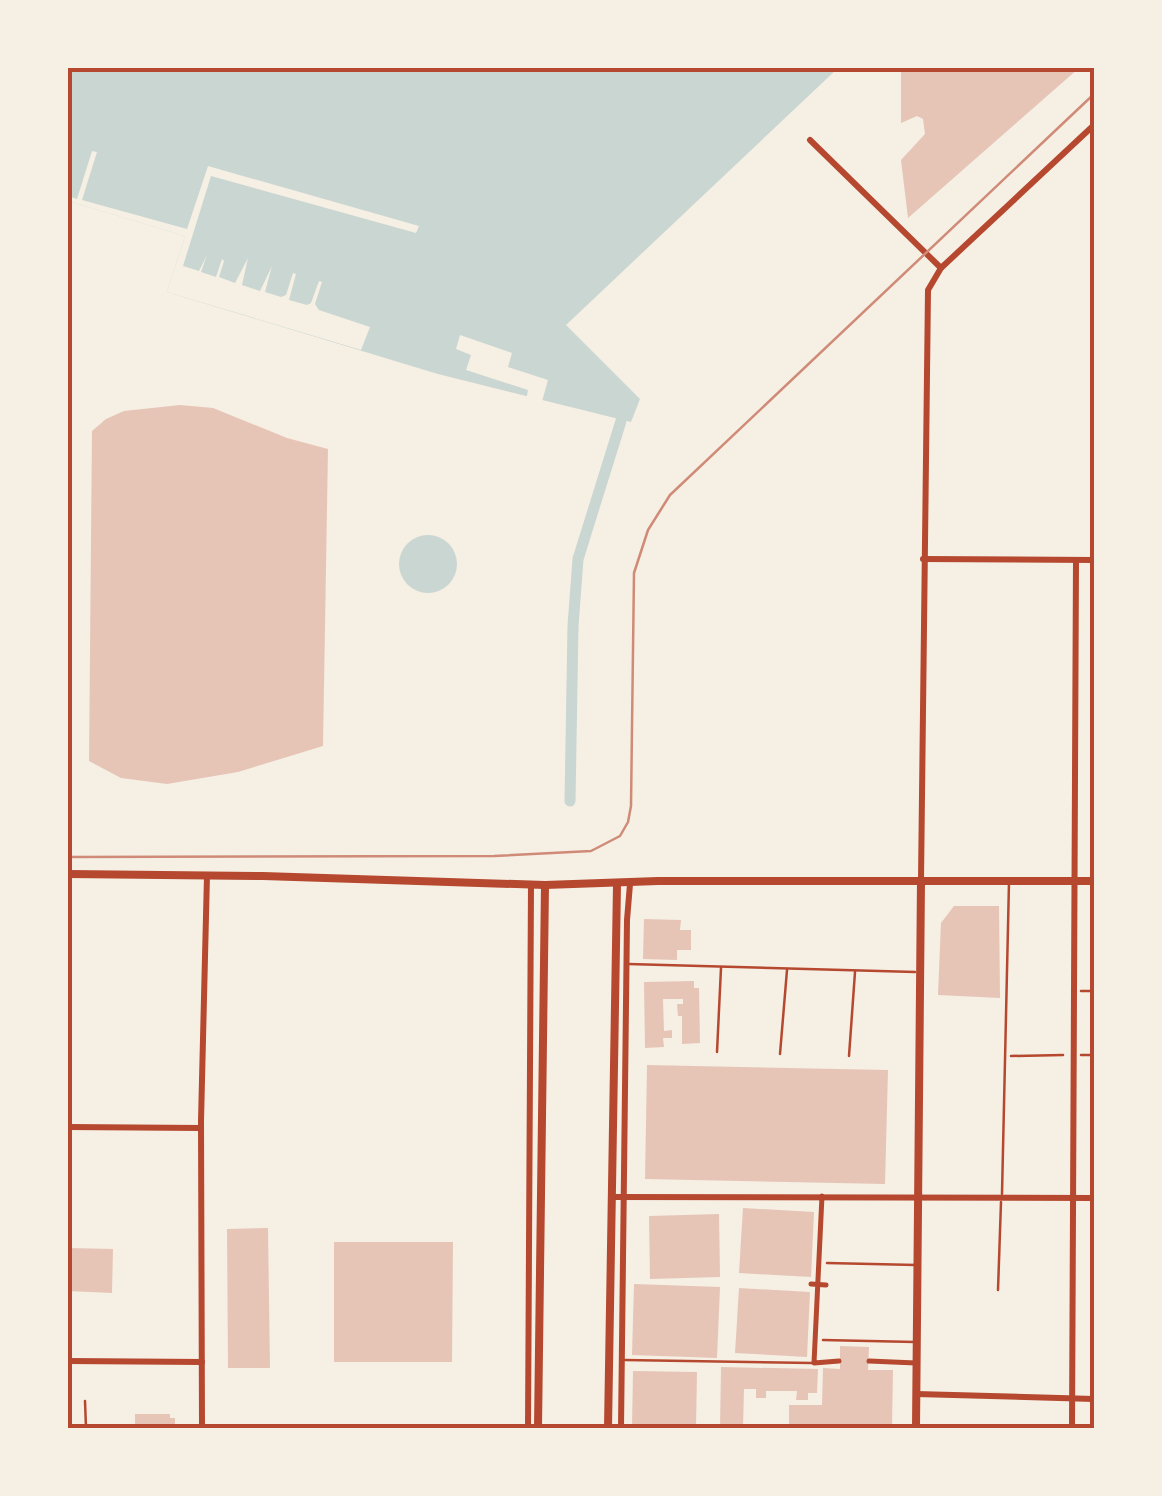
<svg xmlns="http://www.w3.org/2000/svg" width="1162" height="1496" font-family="'Archivo Narrow',sans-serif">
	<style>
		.water { fill: #c9d6d2 }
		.pier { fill: #f6efe4 }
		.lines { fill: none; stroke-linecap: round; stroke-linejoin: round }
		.canal { stroke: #c9d6d2; stroke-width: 11 }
		.building { fill: #e6c5b7 }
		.path { stroke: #b5482f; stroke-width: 2.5 }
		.service { stroke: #b5482f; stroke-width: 2.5 }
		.pedestrian { stroke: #b5482f; stroke-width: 5 }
		.minor { stroke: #b5482f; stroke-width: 6 }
		.tertiary { stroke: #b5482f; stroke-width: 8 }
		.tram { stroke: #cf8b77; stroke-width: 2.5 }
		.neatline { fill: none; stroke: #b5482f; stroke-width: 4 }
	</style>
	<rect width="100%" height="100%" fill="#f6efe4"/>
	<g class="water">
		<polygon points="68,68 838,68 566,325 640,399 631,422 438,374 167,292 185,236 68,201"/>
		<circle cx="428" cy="564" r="29"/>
	</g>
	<g class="pier">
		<polygon points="92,151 97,152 82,200 187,229 208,166 419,226 416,233 211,176 183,266 199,271 207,255 201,272 216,277 222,259 224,261 219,277 235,283 248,258 242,285 260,291 272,266 265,292 281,297 286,295 293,273 296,274 289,300 307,305 311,303 319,281 322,282 315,304 319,310 370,327 361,350 167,292 185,236 68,201 68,196 77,199"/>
		<polygon points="460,335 512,353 508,367 548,380 541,405 526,401 528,390 466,370 471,355 456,349"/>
	</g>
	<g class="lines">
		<polyline class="canal" points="570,801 573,626 578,559 621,421"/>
	</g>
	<g class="building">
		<polygon points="901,68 1079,68 908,218 901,160 925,134 923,119 917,116 901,123"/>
		<polygon points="180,405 213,408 287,438 328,449 323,746 238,772 167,784 121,778 89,761 92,431 106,419 124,411"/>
		<polygon points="954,906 999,906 1000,998 938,995 941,923"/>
		<polygon points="644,919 681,920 680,930 691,930 691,950 677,950 677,960 643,959"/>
		<polygon points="694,981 694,988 699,988 700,1043 682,1044 682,1016 678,1016 677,1004 683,1004 683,999 663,999 664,1031 672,1030 672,1038 663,1038 664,1047 645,1048 644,982"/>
		<polygon points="647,1065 888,1070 885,1184 645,1179"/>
		<polygon points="743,1208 814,1212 811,1277 739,1273"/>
		<polygon points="719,1214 720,1277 650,1279 649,1216"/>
		<polygon points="268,1228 270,1368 228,1368 227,1229"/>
		<polygon points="334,1242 453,1242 452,1362 334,1362"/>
		<polygon points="68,1248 113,1249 112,1293 68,1291"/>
		<polygon points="634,1284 720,1287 717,1358 632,1355"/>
		<polygon points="739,1288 810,1292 807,1357 735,1353"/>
		<polygon points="840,1346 869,1347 868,1370 893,1370 892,1427 789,1428 789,1405 822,1405 823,1368 840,1369"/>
		<polygon points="721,1367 818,1369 817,1393 808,1393 808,1400 796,1400 797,1391 766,1391 766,1398 756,1398 756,1389 744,1389 743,1428 720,1428"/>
		<polygon points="633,1371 697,1372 696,1428 632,1428"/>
		<polygon points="135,1414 170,1414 170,1418 175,1418 175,1428 135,1428"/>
	</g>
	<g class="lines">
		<g class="path">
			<polyline points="1081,991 1094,991"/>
			<polyline points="1081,1055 1094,1055"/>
			<polyline points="1011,1056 1063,1055"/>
		</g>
		<g class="service">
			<polyline points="628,964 915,972"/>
			<polyline points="717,1052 721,968"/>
			<polyline points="780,1054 787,970"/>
			<polyline points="849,1056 855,972"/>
			<polyline points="1002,1194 1009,882"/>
			<polyline points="827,1263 916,1265"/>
			<polyline points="998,1290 1001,1202"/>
			<polyline points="823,1340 915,1342"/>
			<polyline points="625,1360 812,1363"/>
			<polyline points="85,1401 86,1428"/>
		</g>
		<g class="pedestrian">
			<polyline points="822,1196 814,1363 839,1361"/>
			<polyline points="811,1284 826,1285"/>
			<polyline points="869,1361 916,1363"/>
		</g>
		<g class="minor">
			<polyline points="810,140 941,268"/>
			<polyline points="923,559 1094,560"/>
			<polyline points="921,880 928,290 941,268 1094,125"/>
			<polyline points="68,1127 201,1128"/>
			<polyline points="611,1197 1094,1198"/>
			<polyline points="68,1361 202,1362"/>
			<polyline points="916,1394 1094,1399"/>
			<polyline points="202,1428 201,1121 207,875"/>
			<polyline points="528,1428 531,885"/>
			<polyline points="621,1428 627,920 630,884"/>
			<polyline points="1072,1428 1076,560"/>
		</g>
		<g class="tertiary">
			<polyline points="68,874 263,876 545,885 658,881 1094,881"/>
			<polyline points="538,1428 545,885"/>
			<polyline points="608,1428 617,885"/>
			<polyline points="916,1428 921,880"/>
		</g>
		<polyline class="tram" points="68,857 494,856 591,851 620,836 628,822 631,806 634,573 648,530 670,495 1094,94"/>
	</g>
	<rect width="1162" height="1496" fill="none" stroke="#f6efe4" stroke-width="140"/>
	<rect x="70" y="70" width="1022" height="1356" class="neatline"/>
</svg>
